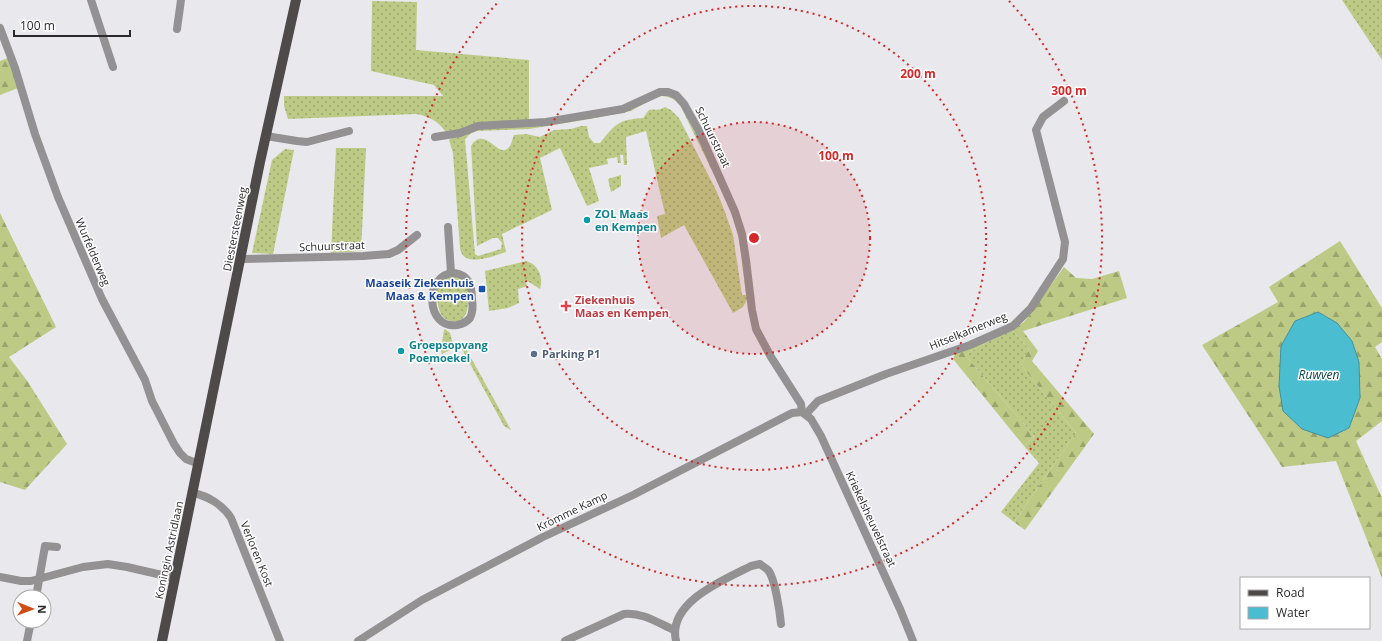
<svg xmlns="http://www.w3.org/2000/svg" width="1382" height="641" font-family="'Open Sans',sans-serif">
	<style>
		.grass { fill: url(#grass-dots); fill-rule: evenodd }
		.forest { fill: url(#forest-firs); fill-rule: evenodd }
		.water { fill: #4bbdd0; stroke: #41919f }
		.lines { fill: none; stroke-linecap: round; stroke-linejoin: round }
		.minor { stroke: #939191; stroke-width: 8 }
		.major { stroke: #4e4a4a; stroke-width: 10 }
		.ring { fill: none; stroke: #d62828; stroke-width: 2; stroke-dasharray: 2 4 }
		.culture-dot { fill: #0f9aa8; stroke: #fff; stroke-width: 1.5 }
		.transit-dot { fill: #1a4fb4; stroke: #fff; stroke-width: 1.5 }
		.health-dot { fill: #e0444e; stroke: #fff; stroke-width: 1.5 }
		.service-dot { fill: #5c6f8a; stroke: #fff; stroke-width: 1.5 }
		.labels { text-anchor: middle; stroke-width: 3; stroke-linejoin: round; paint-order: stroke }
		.street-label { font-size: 11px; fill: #2a2a2c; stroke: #fff }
		.culture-label { font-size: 11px; font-weight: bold; fill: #0d838f; stroke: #fff; text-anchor: start }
		.transit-label { font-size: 11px; font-weight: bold; fill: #164399; stroke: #fff; text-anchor: end }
		.health-label { font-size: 11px; font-weight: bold; fill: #be3a42; stroke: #fff; text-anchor: start }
		.service-label { font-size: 11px; font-weight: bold; fill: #4e5e75; stroke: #fff; text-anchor: start }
		.water-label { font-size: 12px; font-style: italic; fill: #0b4048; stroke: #fff }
		.centre { fill: #d62828; stroke: #fff; stroke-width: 2 }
		.ring-label { font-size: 12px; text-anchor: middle; font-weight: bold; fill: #d62828; stroke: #fff; stroke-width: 3; stroke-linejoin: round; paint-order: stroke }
	</style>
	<defs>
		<pattern id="grass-dots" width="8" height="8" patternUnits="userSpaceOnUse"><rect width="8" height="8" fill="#bdca85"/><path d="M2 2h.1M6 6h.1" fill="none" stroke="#9aa46d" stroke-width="1.8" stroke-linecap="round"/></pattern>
		<pattern id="forest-firs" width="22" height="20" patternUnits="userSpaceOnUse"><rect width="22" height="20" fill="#bdca85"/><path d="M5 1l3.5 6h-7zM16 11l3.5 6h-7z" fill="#9aa46d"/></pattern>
	</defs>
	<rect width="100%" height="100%" fill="#e8e8ed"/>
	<g class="grass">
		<polygon points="1342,0 1382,0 1382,60"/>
		<path d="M372,1l45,1 -1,48 113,10v61l-65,9 -19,1c-7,-10 -18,-16 -30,-17l-127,5 -4,-13v-10h159l-9,-11 -63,-14z"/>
		<path d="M659,94h9l4,1 11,11 23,44 27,60 8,23 7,65 -5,9 -10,6 -49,-88 -23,13 -4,-22 8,-2 -19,-83 -20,6 1,28h-3l-1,-10h-3l1,8h-3l-1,-6 -10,2 1,5 -19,4 10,33 -12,5 -27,-58 -20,10 12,52 -50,24 4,18c-13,4 -43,17 -46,-4l-7,-95 -4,-13 4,-3 9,-2 16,-6 64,-4 82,-15zM662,96c8,1 13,3 18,9l50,103 9,31 7,56h-4l-9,-60 -8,-23 -8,-20 -38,-74 -8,-8 -6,-3c-8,5 -11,1 -16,3 -2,2 -4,6 -6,8 -26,2 -27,6 -43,25h-6l-5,-6 -2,-11h-6l-10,3 -17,1 -14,7 -14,-3 -12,1c-2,4 -2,9 -5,12 -10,14 -24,-23 -38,-1l6,100 16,-8h5l4,5 -1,6 -23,7 -3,-2 -10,-115 5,-5 7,-3 52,-2 61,-10 41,-8 25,-14z"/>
		<polygon points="336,148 366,148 361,251 331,253"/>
		<polygon points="285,149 294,150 273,254 252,253 272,160"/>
		<polygon points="621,175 621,186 611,192 608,179"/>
		<path d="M526,261c12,3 18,16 14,28l-14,-9 -1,1 2,5 -9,3 1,14 -11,5 -19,3 -4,-40z"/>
		<path d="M447,277c4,0 10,-1 13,1 10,6 11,33 3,40 -4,3 -8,4 -12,3 -15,-3 -14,-23 -13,-35z"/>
		<polygon points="445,329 450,333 454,348 442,354 441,349 444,330"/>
		<polygon points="1012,330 1029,349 1021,365 1076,433 1014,522 1001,512 1039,463 1024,446 1034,436 965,355 991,340"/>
		<polygon points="465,347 511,430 504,426 462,349"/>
	</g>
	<g class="forest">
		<polygon points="8,58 18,88 0,95 0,61"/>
		<polygon points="0,213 56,327 9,357 28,382 67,444 25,490 0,482"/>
		<path d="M1340,241l42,67v34l-7,5 7,12v62l-26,20 26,57v80l-46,-117 -54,6 -80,-122 76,-43 -9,-15zM1360,398l-11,30 -21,10z"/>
		<polygon points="1064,267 1076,278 1092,279 1119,271 1127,298 1023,331 1038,351 1032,361 1094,434 1025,530 1014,522 1076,433 1021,365 1029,349 1012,330 1024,322"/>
		<polygon points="991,340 965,355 1034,436 1024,446 953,359 956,352"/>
	</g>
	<polygon class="water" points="1318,312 1337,323 1352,341 1359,362 1360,398 1349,428 1328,438 1302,429 1283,411 1279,386 1281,346 1295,321"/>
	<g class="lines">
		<g class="minor">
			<polyline points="91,0 113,67"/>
			<polyline points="0,28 15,68 35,134 58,197 102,299 145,380 152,401 174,444 180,453 186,459 199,464"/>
			<polyline points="177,29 181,0"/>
			<polyline points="266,136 297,141 307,142 349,131"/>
			<polyline points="435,137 460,133 478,126 546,122 623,109 660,92 668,92 676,95 684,104 698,129 735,212 742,234 746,260 752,310 756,329 771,357 801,404 802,412"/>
			<polyline points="448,227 451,273"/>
			<polyline points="241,259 363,256 389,254 398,250 417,235"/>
			<path d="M454,273c15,2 18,13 18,27 1,6 1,12 -2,18 -3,4 -8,6 -13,7 -31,5 -34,-51 -3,-52z"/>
			<polyline points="802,412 811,419 821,436 900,609 913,641"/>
			<polyline points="806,414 818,401 886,374 970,345 1013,326 1031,308 1063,259 1065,242 1036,130 1043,117 1064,101"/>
			<path d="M193,493c15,3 30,12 38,25l49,123"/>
			<polyline points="0,577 21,581 31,581 83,567 108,564 127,567 175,578"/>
			<polyline points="36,597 45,546 57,547"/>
			<polyline points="27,641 31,621"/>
			<polyline points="358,641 422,600 543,537 633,495 792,413 802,412"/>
			<path d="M565,641l59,-27c18,-2 34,9 50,16"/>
			<path d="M676,641c-9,-39 48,-61 75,-75l9,-2c2,2 6,4 8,6 7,8 12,43 13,54"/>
		</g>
		<polyline class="major" points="162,641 260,162 296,0"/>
	</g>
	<circle cx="754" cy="238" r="116" fill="#d62828" fill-opacity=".12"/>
	<g class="ring">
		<circle cx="754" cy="238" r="116"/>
		<circle cx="754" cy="238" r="232"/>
		<path d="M1009 1A348 348 0 1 1 499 1"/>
	</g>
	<g class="culture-dot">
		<circle cx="587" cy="220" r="4"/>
		<circle cx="401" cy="351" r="4"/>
	</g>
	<rect class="transit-dot" x="478" y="285" width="8" height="8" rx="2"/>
	<path class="health-dot" d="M564 300h4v4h4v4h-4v4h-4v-4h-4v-4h4z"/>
	<circle class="service-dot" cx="534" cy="354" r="4"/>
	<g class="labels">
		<g class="street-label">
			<text transform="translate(713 137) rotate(64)" y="4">Schuurstraat</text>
			<text transform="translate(235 229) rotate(-79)" y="4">Diestersteenweg</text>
			<text transform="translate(332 246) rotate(-2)" y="4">Schuurstraat</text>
			<text transform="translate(93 252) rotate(67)" y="4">Wurfelderweg</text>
			<text transform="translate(968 331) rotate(-22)" y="4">Hitselkamerweg</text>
			<text transform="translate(572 511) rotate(-26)" y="4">Kromme Kamp</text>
			<text transform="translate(871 519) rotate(65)" y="4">Kriekelsheuvelstraat</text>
			<text transform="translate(169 550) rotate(-78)" y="4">Koningin Astridlaan</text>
			<text transform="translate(257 554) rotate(68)" y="4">Verloren Kost</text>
		</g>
		<g class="culture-label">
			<text x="595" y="218">ZOL Maas<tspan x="595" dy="13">en Kempen</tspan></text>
			<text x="409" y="349">Groepsopvang<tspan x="409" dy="13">Poemoekel</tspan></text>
		</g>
		<g class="transit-label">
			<text x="474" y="287">Maaseik Ziekenhuis<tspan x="474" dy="13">Maas &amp; Kempen</tspan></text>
		</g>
		<g class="health-label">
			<text x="575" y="304">Ziekenhuis<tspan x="575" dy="13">Maas en Kempen</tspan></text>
		</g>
		<g class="service-label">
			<text x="542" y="358">Parking P1</text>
		</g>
		<g class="water-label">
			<text x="1319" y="379">Ruwven</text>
		</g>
	</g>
	<circle cx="754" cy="238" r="6" class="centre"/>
	<g class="ring-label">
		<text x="918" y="78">200 m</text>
		<text x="1069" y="95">300 m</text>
		<text x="836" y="160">100 m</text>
	</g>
	<rect x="1240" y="577" width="130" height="52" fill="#ffffff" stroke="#aaaaab"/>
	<rect x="1248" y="590" width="20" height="6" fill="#4e4a4a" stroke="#aaaaab"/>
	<text x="1276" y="597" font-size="12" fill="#2a2a2c">Road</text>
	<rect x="1248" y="607" width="20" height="12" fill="#4bbdd0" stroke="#aaaaab"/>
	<text x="1276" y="617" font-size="12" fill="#2a2a2c">Water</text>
	<g transform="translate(32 609) rotate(91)"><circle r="19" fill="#ffffff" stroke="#aaaaab"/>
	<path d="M0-3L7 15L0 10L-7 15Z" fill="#d14b14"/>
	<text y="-6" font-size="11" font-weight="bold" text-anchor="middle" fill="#2a2a2c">N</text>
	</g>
	<path d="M14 30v6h116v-6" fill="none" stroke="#2a2a2c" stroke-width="2"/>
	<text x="20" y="30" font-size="12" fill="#2a2a2c" stroke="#ffffff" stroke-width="3" paint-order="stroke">100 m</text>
</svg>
